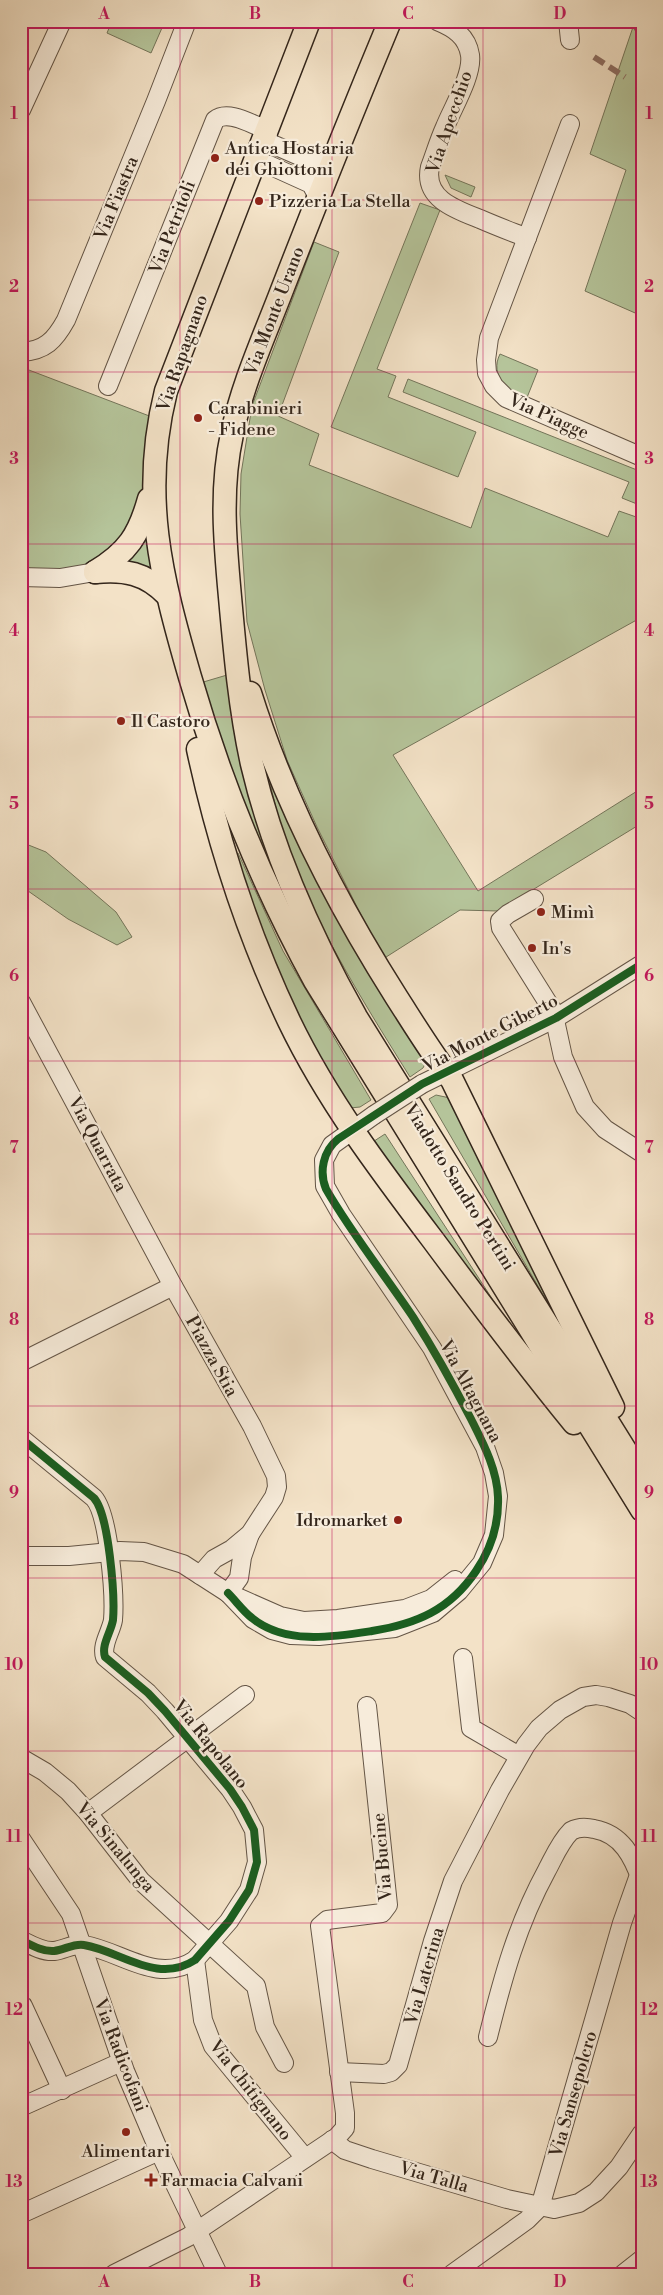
<svg xmlns="http://www.w3.org/2000/svg" width="663" height="2295" font-family="'Libre Bodoni',serif">
	<style>
		.green { fill: #b5c49a; stroke: #74755a }
		.lines { fill: none; stroke-linecap: round; stroke-linejoin: round }
		.minor-casing { stroke: #645546; stroke-width: 20 }
		.major-casing { stroke: #34261b; stroke-width: 25 }
		.minor { stroke: #f7ecdb; stroke-width: 18 }
		.major { stroke: #f3e2c7; stroke-width: 22 }
		.minor-bridge-casing { stroke: #645546; stroke-width: 20; stroke-linecap: butt }
		.minor-bridge { stroke: #f7ecdb; stroke-width: 18 }
		.quiet { stroke: #8d6e63; stroke-width: 6; stroke-dasharray: 12 6; stroke-linecap: butt }
		.cycleway-casing { stroke: #f7ecdb; stroke-width: 11 }
		.cycleway { stroke: #1b5e20; stroke-width: 8 }
		.grid { fill: none; stroke: #c2185b; stroke-width: 1; stroke-opacity: 0.55 }
		.poi-dot { fill: #8f2418; stroke: #f7ecdb; stroke-width: 2 }
		.labels { text-anchor: middle; stroke-width: 4.5; stroke-linejoin: round; paint-order: stroke }
		.street-label { font-size: 18px; fill: #34261b; stroke: #f7ecdb }
		.poi-label { font-size: 18px; fill: #34261b; stroke: #f7ecdb; text-anchor: start }
		.neatline { fill: none; stroke: #c2185b; stroke-width: 2 }
		.grid-label { font-size: 16px; text-anchor: middle; font-weight: bold; fill: #c2185b }
	</style>
	<rect width="100%" height="100%" fill="#f3e2c7"/>
	<filter id="stains"><feTurbulence type="fractalNoise" baseFrequency=".004" numOctaves="4"/><feColorMatrix values="0 0 0 0 .2 0 0 0 0 .09 0 0 0 0 .02 0 0 0 .5 -.17"/></filter>
	<radialGradient id="worn" r=".72"><stop offset=".6" stop-color="#630" stop-opacity="0"/><stop offset="1" stop-color="#630" stop-opacity=".3"/></radialGradient>
	<g class="green">
		<polygon points="112,21 165,21 151,53 107,33"/>
		<polygon points="633,27 642,42 642,316 585,291 626,170 590,154"/>
		<polygon points="445,175 475,187 471,197 451,188"/>
		<polygon points="420,203 440,210 377,369 396,376 388,397 476,432 458,477 331,427"/>
		<polygon points="314,242 339,252 278,416 319,434 309,465 471,528 485,488 608,537 619,511 642,519 642,617 393,755 478,891 642,788 642,823 498,911 460,910 383,959 317,827 287,760 265,690 247,622 240,514 241,474 252,406"/>
		<path d="M500,354l38,16 -12,30c-17,-9 -37,-24 -26,-46z"/>
		<polygon points="21,367 152,417 148,481 118,548 77,570 21,572"/>
		<polygon points="408,379 642,472 642,506 622,498 629,482 403,392"/>
		<polygon points="147,530 152,575 125,567 129,558"/>
		<polygon points="227,675 293,912 275,886 200,683"/>
		<path d="M268,772l158,290 -3,6 -13,9c-59,-95 -122,-193 -142,-305z"/>
		<polygon points="21,842 46,852 116,912 132,937 117,945 68,919 21,886"/>
		<polygon points="238,853 283,951 371,1100 360,1107 350,1108 299,1028 233,855"/>
		<polygon points="436,1095 450,1098 556,1317 429,1099"/>
		<polygon points="385,1134 519,1340 368,1145"/>
	</g>
	<g class="lines">
		<defs>
			<g id="minor">
				<path d="M437,21c17,7 30,15 33,34 3,20 -18,54 -25,72 -6,13 -10,27 -15,40 -7,32 27,43 50,52 16,7 32,13 47,19"/>
				<polyline points="568,21 570,40"/>
				<polyline points="21,110 62,21"/>
				<polyline points="570,124 489,338 486,360 487,373 494,386 506,398 642,457"/>
				<polyline points="251,168 263,164 269,165 311,184 318,197"/>
				<path d="M21,352c24,-1 34,-12 45,-32l90,-219 31,-80"/>
				<path d="M108,386l107,-266c13,-11 38,5 52,10l1,10 4,4 39,17 14,4 8,-6"/>
				<polyline points="21,577 60,578 95,572"/>
				<polyline points="534,899 508,914 500,921 501,928 553,1011 563,1057 585,1107 605,1129 642,1153"/>
				<polyline points="21,1002 173,1286 252,1426 276,1476 277,1487 274,1497 250,1534 232,1549 214,1559 200,1575"/>
				<polyline points="422,1084 556,1018 642,964"/>
				<polyline points="21,1362 173,1286"/>
				<path d="M21,1438l73,60c15,17 21,98 19,122 -2,12 -12,25 -8,37l43,36 17,18 65,78 12,18 12,23 3,32 -8,28 -20,31 -34,39c-38,25 -74,-9 -111,-15 -10,-2 -20,5 -30,6 -11,1 -23,-6 -33,-11"/>
				<polyline points="21,1556 69,1556 120,1551 144,1552 183,1564 228,1593 280,1616 304,1621 338,1619 405,1609 431,1599 455,1580"/>
				<polyline points="228,1593 253,1619 272,1630 291,1635 319,1636 395,1628 433,1613 459,1591 482,1563 494,1535 498,1496 494,1473 485,1447 432,1348 341,1214 325,1186 324,1160 332,1145 374,1115"/>
				<polyline points="228,1593 239,1578 242,1557 250,1534"/>
				<polyline points="463,1658 471,1728 519,1756"/>
				<polyline points="21,1758 45,1772 68,1791 88,1813 141,1881 256,1986 265,2027 284,2063"/>
				<polyline points="88,1813 245,1695"/>
				<polyline points="21,1839 71,1914 125,2071 159,2151 218,2274"/>
				<polyline points="195,1960 203,2020 213,2046 305,2158"/>
				<polyline points="23,2006 62,2090"/>
				<path d="M488,2037c15,-60 29,-112 59,-167 7,-13 13,-28 24,-39 7,-4 15,-4 23,-2 28,5 39,28 48,53"/>
				<polyline points="339,2072 384,2074 391,2072 398,2065 433,1941 453,1881 500,1790 526,1745 539,1728 560,1710 583,1697 596,1695 608,1697 630,1704 642,1712"/>
				<polyline points="21,2107 121,2062"/>
				<polyline points="332,2140 345,2150 372,2159 507,2199 554,2209 579,2203 596,2192 619,2167 642,2133"/>
				<polyline points="21,2214 159,2151"/>
				<polyline points="114,2274 188,2237 337,2137 345,2128 345,2113 320,1926 327,1920 382,1913 388,1905 367,1706"/>
				<polyline points="452,2274 527,2220 540,2207 622,1923 639,1875"/>
				<polyline points="623,2274 642,2259"/>
			</g>
			<g id="major">
				<path d="M309,21l-143,370c-26,104 -5,186 24,286 31,107 72,207 125,304l327,529"/>
				<path d="M390,21c-37,89 -73,179 -108,269 -18,47 -40,95 -50,144 -12,54 -7,109 -2,163 5,56 10,112 22,167 21,90 59,173 104,253l286,460"/>
				<path d="M95,572c33,-20 44,-37 54,-73"/>
				<path d="M95,572c29,-3 51,1 72,23"/>
				<path d="M250,693c33,105 88,212 147,305 18,28 35,56 55,82l161,327"/>
				<path d="M198,749c20,93 50,186 91,272 38,79 91,149 144,219 46,62 92,123 141,183"/>
			</g>
		</defs>
		<use href="#minor" class="minor-casing"/>
		<use href="#major" class="major-casing"/>
		<use href="#minor" class="minor"/>
		<use href="#major" class="major"/>
		<defs>
			<polyline id="minor-bridge" points="374,1115 422,1084"/>
		</defs>
		<use href="#minor-bridge" class="minor-bridge-casing"/>
		<use href="#minor-bridge" class="minor-bridge"/>
		<polyline class="quiet" points="594,57 625,77"/>
		<defs>
			<g id="cycleway">
				<path d="M21,1438l73,60c15,17 21,98 19,122 -2,12 -12,25 -8,37l43,36 17,18 65,78 12,18 12,23 3,32 -8,28 -20,31 -34,39c-38,25 -74,-9 -111,-15 -10,-2 -20,5 -30,6 -11,1 -23,-6 -33,-11"/>
				<path d="M228,1593c8,8 15,18 24,25 33,27 81,19 120,13 44,-7 78,-21 104,-60 15,-22 23,-47 22,-74 -1,-28 -15,-54 -27,-78 -18,-35 -37,-69 -58,-102 -29,-43 -61,-83 -87,-128 -7,-17 -3,-38 12,-50l84,-55 134,-66 86,-54"/>
			</g>
		</defs>
		<use href="#cycleway" class="cycleway-casing"/>
		<use href="#cycleway" class="cycleway"/>
	</g>
	<path class="grid" d="M180,21v2253M332,21v2253M483,21v2253M21,200h621M21,372h621M21,544h621M21,717h621M21,889h621M21,1061h621M21,1234h621M21,1406h621M21,1578h621M21,1751h621M21,1923h621M21,2095h621"/>
	<g class="poi-dot">
		<circle cx="215" cy="158" r="5"/>
		<circle cx="259" cy="201" r="5"/>
		<circle cx="198" cy="418" r="5"/>
		<circle cx="121" cy="721" r="5"/>
		<circle cx="541" cy="912" r="5"/>
		<circle cx="532" cy="948" r="5"/>
		<circle cx="398" cy="1520" r="5"/>
		<circle cx="126" cy="2132" r="5"/>
		<path d="M148.5 2172.5h5v5h5v5h-5v5h-5v-5h-5v-5h5z"/>
	</g>
	<g class="labels">
		<g class="street-label">
			<text transform="translate(449 122) rotate(-71)" y="6">Via Apecchio</text>
			<text transform="translate(116 198) rotate(-68)" y="6">Via Fiastra</text>
			<text transform="translate(172 227) rotate(-69)" y="6">Via Petritoli</text>
			<text transform="translate(274 311) rotate(-69)" y="6">Via Monte Urano</text>
			<text transform="translate(182 353) rotate(-71)" y="6">Via Rapagnano</text>
			<text transform="translate(549 416) rotate(24)" y="6">Via Piagge</text>
			<text transform="translate(490 1033) rotate(-27)" y="6">Via Monte Giberto</text>
			<text transform="translate(98 1144) rotate(62)" y="6">Via Quarrata</text>
			<text transform="translate(460 1187) rotate(58)" y="6">Viadotto Sandro Pertini</text>
			<text transform="translate(212 1356) rotate(61)" y="6">Piazza Stia</text>
			<text transform="translate(471 1391) rotate(62)" y="6">Via Altagnana</text>
			<text transform="translate(211 1744) rotate(51)" y="6">Via Rapolano</text>
			<text transform="translate(116 1847) rotate(50)" y="6">Via Sinalunga</text>
			<text transform="translate(382 1857) rotate(-95)" y="6">Via Bucine</text>
			<text transform="translate(424 1976) rotate(-74)" y="6">Via Laterina</text>
			<text transform="translate(121 2055) rotate(69)" y="6">Via Radicofani</text>
			<text transform="translate(251 2090) rotate(52)" y="6">Via Chitignano</text>
			<text transform="translate(573 2094) rotate(-74)" y="6">Via Sansepolcro</text>
			<text transform="translate(434 2177) rotate(16)" y="6">Via Talla</text>
		</g>
		<g class="poi-label">
			<text x="225" y="154">Antica Hostaria<tspan x="225" dy="21">dei Ghiottoni</tspan></text>
			<text x="269" y="207">Pizzeria La Stella</text>
			<text x="208" y="414">Carabinieri<tspan x="208" dy="21">- Fidene</tspan></text>
			<text x="131" y="727">Il Castoro</text>
			<text x="551" y="918">Mimì</text>
			<text x="542" y="954">In's</text>
			<text x="388" y="1526" text-anchor="end">Idromarket</text>
			<text x="126" y="2157" text-anchor="middle">Alimentari</text>
			<text x="161" y="2186">Farmacia Calvani</text>
		</g>
	</g>
	<rect width="663" height="2295" fill="none" stroke="#f3e2c7" stroke-width="55"/>
	<rect x="28" y="28" width="608" height="2240" class="neatline"/>
	<g class="grid-label">
		<text x="104" y="19">A</text>
		<text x="255" y="19">B</text>
		<text x="408" y="19">C</text>
		<text x="560" y="19">D</text>
		<text x="14" y="119">1</text>
		<text x="649" y="119">1</text>
		<text x="14" y="292">2</text>
		<text x="649" y="292">2</text>
		<text x="14" y="464">3</text>
		<text x="649" y="464">3</text>
		<text x="14" y="636">4</text>
		<text x="649" y="636">4</text>
		<text x="14" y="809">5</text>
		<text x="649" y="809">5</text>
		<text x="14" y="981">6</text>
		<text x="649" y="981">6</text>
		<text x="14" y="1153">7</text>
		<text x="649" y="1153">7</text>
		<text x="14" y="1325">8</text>
		<text x="649" y="1325">8</text>
		<text x="14" y="1498">9</text>
		<text x="649" y="1498">9</text>
		<text x="14" y="1670">10</text>
		<text x="649" y="1670">10</text>
		<text x="14" y="1842">11</text>
		<text x="649" y="1842">11</text>
		<text x="14" y="2015">12</text>
		<text x="649" y="2015">12</text>
		<text x="14" y="2187">13</text>
		<text x="649" y="2187">13</text>
		<text x="104" y="2287">A</text>
		<text x="255" y="2287">B</text>
		<text x="408" y="2287">C</text>
		<text x="560" y="2287">D</text>
	</g>
	<rect width="100%" height="100%" filter="url(#stains)"/>
	<rect width="100%" height="100%" fill="url(#worn)"/>
</svg>
